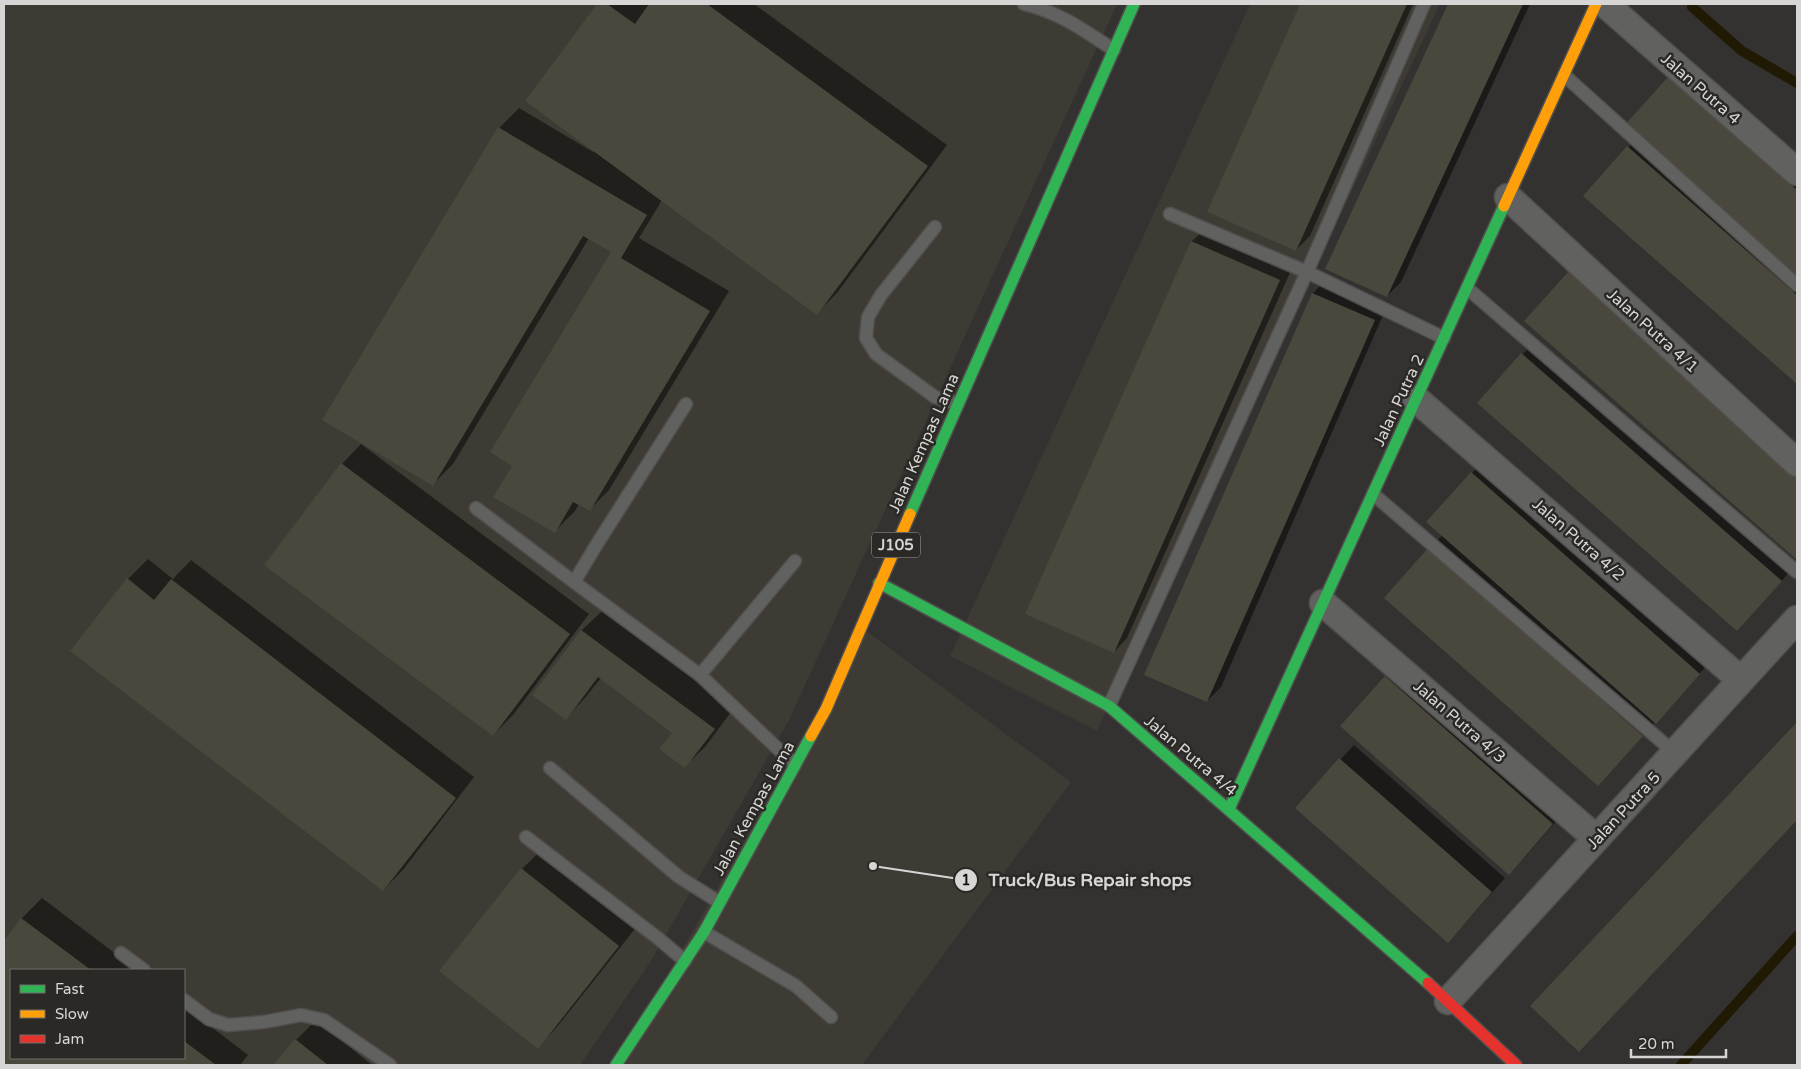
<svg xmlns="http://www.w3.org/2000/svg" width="1801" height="1069" font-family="'Varela Round',sans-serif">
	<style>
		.built { fill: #3d3b33; fill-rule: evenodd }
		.shadow { fill: #0007 }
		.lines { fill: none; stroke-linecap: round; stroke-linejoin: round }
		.stream { stroke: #201904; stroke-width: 10 }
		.building { fill: #4a483d }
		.lane-casing { stroke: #504f4d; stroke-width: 15 }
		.street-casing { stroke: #504f4d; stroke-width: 29 }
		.fast-casing { stroke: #504f4d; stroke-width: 14 }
		.slow-casing { stroke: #504f4d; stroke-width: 14 }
		.jam-casing { stroke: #504f4d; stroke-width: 14 }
		.lane { stroke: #616160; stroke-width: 12 }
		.street { stroke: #616160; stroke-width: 26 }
		.fast { stroke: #30b455; stroke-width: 11 }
		.slow { stroke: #ff9f0a; stroke-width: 11 }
		.jam { stroke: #e5322d; stroke-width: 11 }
		.labels { text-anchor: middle; stroke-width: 5; stroke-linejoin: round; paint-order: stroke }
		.shield { fill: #2a2925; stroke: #a3a2a0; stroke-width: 1 }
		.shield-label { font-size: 15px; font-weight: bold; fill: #d7d6d4 }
		.street-label { font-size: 16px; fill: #d7d6d4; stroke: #2a2925 }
		.leader { fill: none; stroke: #d7d6d4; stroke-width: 2 }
		.callout-dot { fill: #d7d6d4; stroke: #2a2925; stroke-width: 2 }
		.mark-label { font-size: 15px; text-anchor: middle; font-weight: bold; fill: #111 }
		.callout-label { font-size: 18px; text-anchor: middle; font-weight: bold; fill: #d7d6d4; stroke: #2a2925; stroke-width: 5; stroke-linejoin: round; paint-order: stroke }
	</style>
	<rect width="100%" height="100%" fill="#333230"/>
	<g class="built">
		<path d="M4,4h1113l-328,716 -138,241 -71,104h-576zM11,970h173v88h-173z"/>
		<polygon points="1250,4 1440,4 1097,731 950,656"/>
		<polygon points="865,630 1071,782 862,1065 616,1065"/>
	</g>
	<g class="shadow">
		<polygon points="598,4 754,4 947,145 837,293 817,313 662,200 639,238 729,291 609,490 589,510 579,504 575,511 555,531 514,465 612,252 589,238 453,464 433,484 324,419 499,128 519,108 593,152 594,150 527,101"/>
		<polygon points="1301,4 1413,4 1310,236 1296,250 1209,212"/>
		<polygon points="1449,4 1530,4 1401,282 1387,296 1326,268"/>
		<polygon points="1669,77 1797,165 1797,382 1584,196 1637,138 1625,127"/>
		<polygon points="1206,228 1293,266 1127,638 1114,652 1026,613 1192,241"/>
		<polygon points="1326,280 1387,306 1221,687 1207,701 1146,674 1313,293"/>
		<polygon points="1526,321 1797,445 1797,559"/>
		<polygon points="1536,340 1794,567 1737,630 1478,403"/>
		<polygon points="361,444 589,614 513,715 493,735 342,464"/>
		<polygon points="1485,460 1713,659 1598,784 1429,548 1443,535 1472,473"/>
		<polygon points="148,559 173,579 191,560 474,777 403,870 383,890 128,579"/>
		<polygon points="602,611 734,708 705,747 685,766 674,732 601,678 585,698 566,718 534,695 582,630"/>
		<polygon points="1399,664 1566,810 1522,860 1386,677"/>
		<polygon points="1797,724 1797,819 1592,1037 1532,1006"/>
		<polygon points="1354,745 1505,878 1461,928 1296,808"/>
		<polygon points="542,849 638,925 557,1027 538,1047 522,869"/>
		<polygon points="42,898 137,970 11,970 11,1058 184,1058 184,1006 248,1055 240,1065 4,1065 4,943 22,918"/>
		<polygon points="316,1020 372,1065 275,1065 296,1040"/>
	</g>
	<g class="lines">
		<g class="stream">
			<polyline points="1692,7 1742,51 1797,83"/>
			<polyline points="1681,1065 1797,936"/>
		</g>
	</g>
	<g class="building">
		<polygon points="597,4 607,4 635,24 649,4 707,4 928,166 817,315 525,101"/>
		<polygon points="1300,4 1407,4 1296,251 1207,212"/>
		<polygon points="1448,4 1523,4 1387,297 1325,269"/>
		<polygon points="1668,77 1797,190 1797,280 1623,127"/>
		<polygon points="498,127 647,215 621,258 710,311 590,511 573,502 555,533 493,497 512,466 490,452 611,252 583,236 433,486 322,420"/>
		<polygon points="1627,146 1797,295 1797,384 1583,196"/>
		<polygon points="1191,241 1280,280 1114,653 1025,614"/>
		<polygon points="1569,271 1797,470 1797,560 1524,321"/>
		<polygon points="1312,293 1375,320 1207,702 1144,675"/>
		<polygon points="1521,353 1782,581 1737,631 1477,403"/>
		<polygon points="341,463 570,634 493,736 264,565"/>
		<polygon points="1471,472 1700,674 1656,724 1426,522"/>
		<polygon points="1428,548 1643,736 1598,786 1384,598"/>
		<polygon points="127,578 154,600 171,579 456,798 383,891 70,651"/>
		<polygon points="581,630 715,729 685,768 659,749 672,733 598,677 566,720 532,695"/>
		<polygon points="1385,676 1553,824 1509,875 1340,726"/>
		<polygon points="1797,722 1797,820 1579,1052 1530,1006"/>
		<polygon points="1339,758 1492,892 1448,943 1295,808"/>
		<polygon points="521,868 619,946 538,1049 439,971"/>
		<polygon points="21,918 91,970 11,970 11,1058 184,1058 184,1041 216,1065 4,1065 4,941"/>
		<polygon points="295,1039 328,1065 273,1065"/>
	</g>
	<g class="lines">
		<defs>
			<g id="lane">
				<path d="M1024,4c37,9 59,26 90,46"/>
				<polyline points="1564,75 1797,285"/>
				<polyline points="1170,214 1307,272 1444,338"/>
				<polyline points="935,227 881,295 868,317 866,338 876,354 935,397 958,404"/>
				<polyline points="1467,288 1797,572"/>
				<polyline points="686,404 597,544 574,582 700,675 795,765"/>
				<polyline points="1373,494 1675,753"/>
				<polyline points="476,508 574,582"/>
				<polyline points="700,675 795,561"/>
				<polyline points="1109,706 1307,272 1424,4"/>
				<polyline points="550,768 679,877 719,902"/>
				<polyline points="526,837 659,939 685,961"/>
				<polyline points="704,932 796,986 831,1017"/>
				<polyline points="121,953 144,970"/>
				<polyline points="184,1000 209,1019 228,1025 264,1022 301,1015 324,1020 390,1065"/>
			</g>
			<g id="street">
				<polyline points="1605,4 1797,172"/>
				<polyline points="1508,197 1797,463"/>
				<polyline points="1416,399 1741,680"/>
				<polyline points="1323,603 1596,838"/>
				<polyline points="1448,1001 1797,619"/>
			</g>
			<g id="fast">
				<polyline points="910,514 1134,4"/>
				<polyline points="879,583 1109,706 1428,983"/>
				<polyline points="1229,809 1504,206"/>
				<polyline points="616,1065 704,932 811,736"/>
			</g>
			<g id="slow">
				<polyline points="1504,206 1596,4"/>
				<polyline points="811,736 826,709 910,514"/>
			</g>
			<polyline id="jam" points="1428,983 1516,1065"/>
		</defs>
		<use href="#lane" class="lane-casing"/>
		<use href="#street" class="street-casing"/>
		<use href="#fast" class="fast-casing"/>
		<use href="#slow" class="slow-casing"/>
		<use href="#jam" class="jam-casing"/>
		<use href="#lane" class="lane"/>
		<use href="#street" class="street"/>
		<use href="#fast" class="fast"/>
		<use href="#slow" class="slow"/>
		<use href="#jam" class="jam"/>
	</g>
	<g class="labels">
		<rect class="shield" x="872" y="532.5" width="48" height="25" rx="4"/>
		<g class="shield-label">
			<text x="896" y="550">J105</text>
		</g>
		<g class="street-label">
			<text transform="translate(1701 88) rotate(41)" y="6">Jalan Putra 4</text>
			<text transform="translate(1653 330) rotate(42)" y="6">Jalan Putra 4/1</text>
			<text transform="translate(1398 400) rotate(-65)" y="6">Jalan Putra 2</text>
			<text transform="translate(923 443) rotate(-66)" y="6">Jalan Kempas Lama</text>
			<text transform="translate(1579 539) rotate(41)" y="6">Jalan Putra 4/2</text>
			<text transform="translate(1460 721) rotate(41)" y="6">Jalan Putra 4/3</text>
			<text transform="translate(1191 755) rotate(40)" y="6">Jalan Putra 4/4</text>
			<text transform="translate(753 808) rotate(-61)" y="6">Jalan Kempas Lama</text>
			<text transform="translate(1623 810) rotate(-47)" y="6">Jalan Putra 5</text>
		</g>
	</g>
	<path class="leader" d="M873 866L966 880"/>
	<g class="callout-dot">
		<circle cx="873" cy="866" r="5"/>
		<circle cx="966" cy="880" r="12"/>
	</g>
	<g class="mark-label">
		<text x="966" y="885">1</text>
	</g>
	<g class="callout-label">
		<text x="1090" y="886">Truck/Bus Repair shops</text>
	</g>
	<rect width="1801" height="1069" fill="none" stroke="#d7d6d4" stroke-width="10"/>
	<rect x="10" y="969" width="175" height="90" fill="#2a2925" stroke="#6f6e6b"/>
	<rect x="20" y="985" width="25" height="8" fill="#30b455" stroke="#6f6e6b"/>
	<text x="55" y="994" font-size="15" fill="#d7d6d4">Fast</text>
	<rect x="20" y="1010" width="25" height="8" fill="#ff9f0a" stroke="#6f6e6b"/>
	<text x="55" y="1019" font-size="15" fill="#d7d6d4">Slow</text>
	<rect x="20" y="1035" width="25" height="8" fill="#e5322d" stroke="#6f6e6b"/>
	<text x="55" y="1044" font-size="15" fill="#d7d6d4">Jam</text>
	<path d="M1631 1049v8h95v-8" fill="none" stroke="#d7d6d4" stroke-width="2.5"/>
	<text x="1638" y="1049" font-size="15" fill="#d7d6d4" stroke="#2a2925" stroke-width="4" paint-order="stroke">20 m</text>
</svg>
